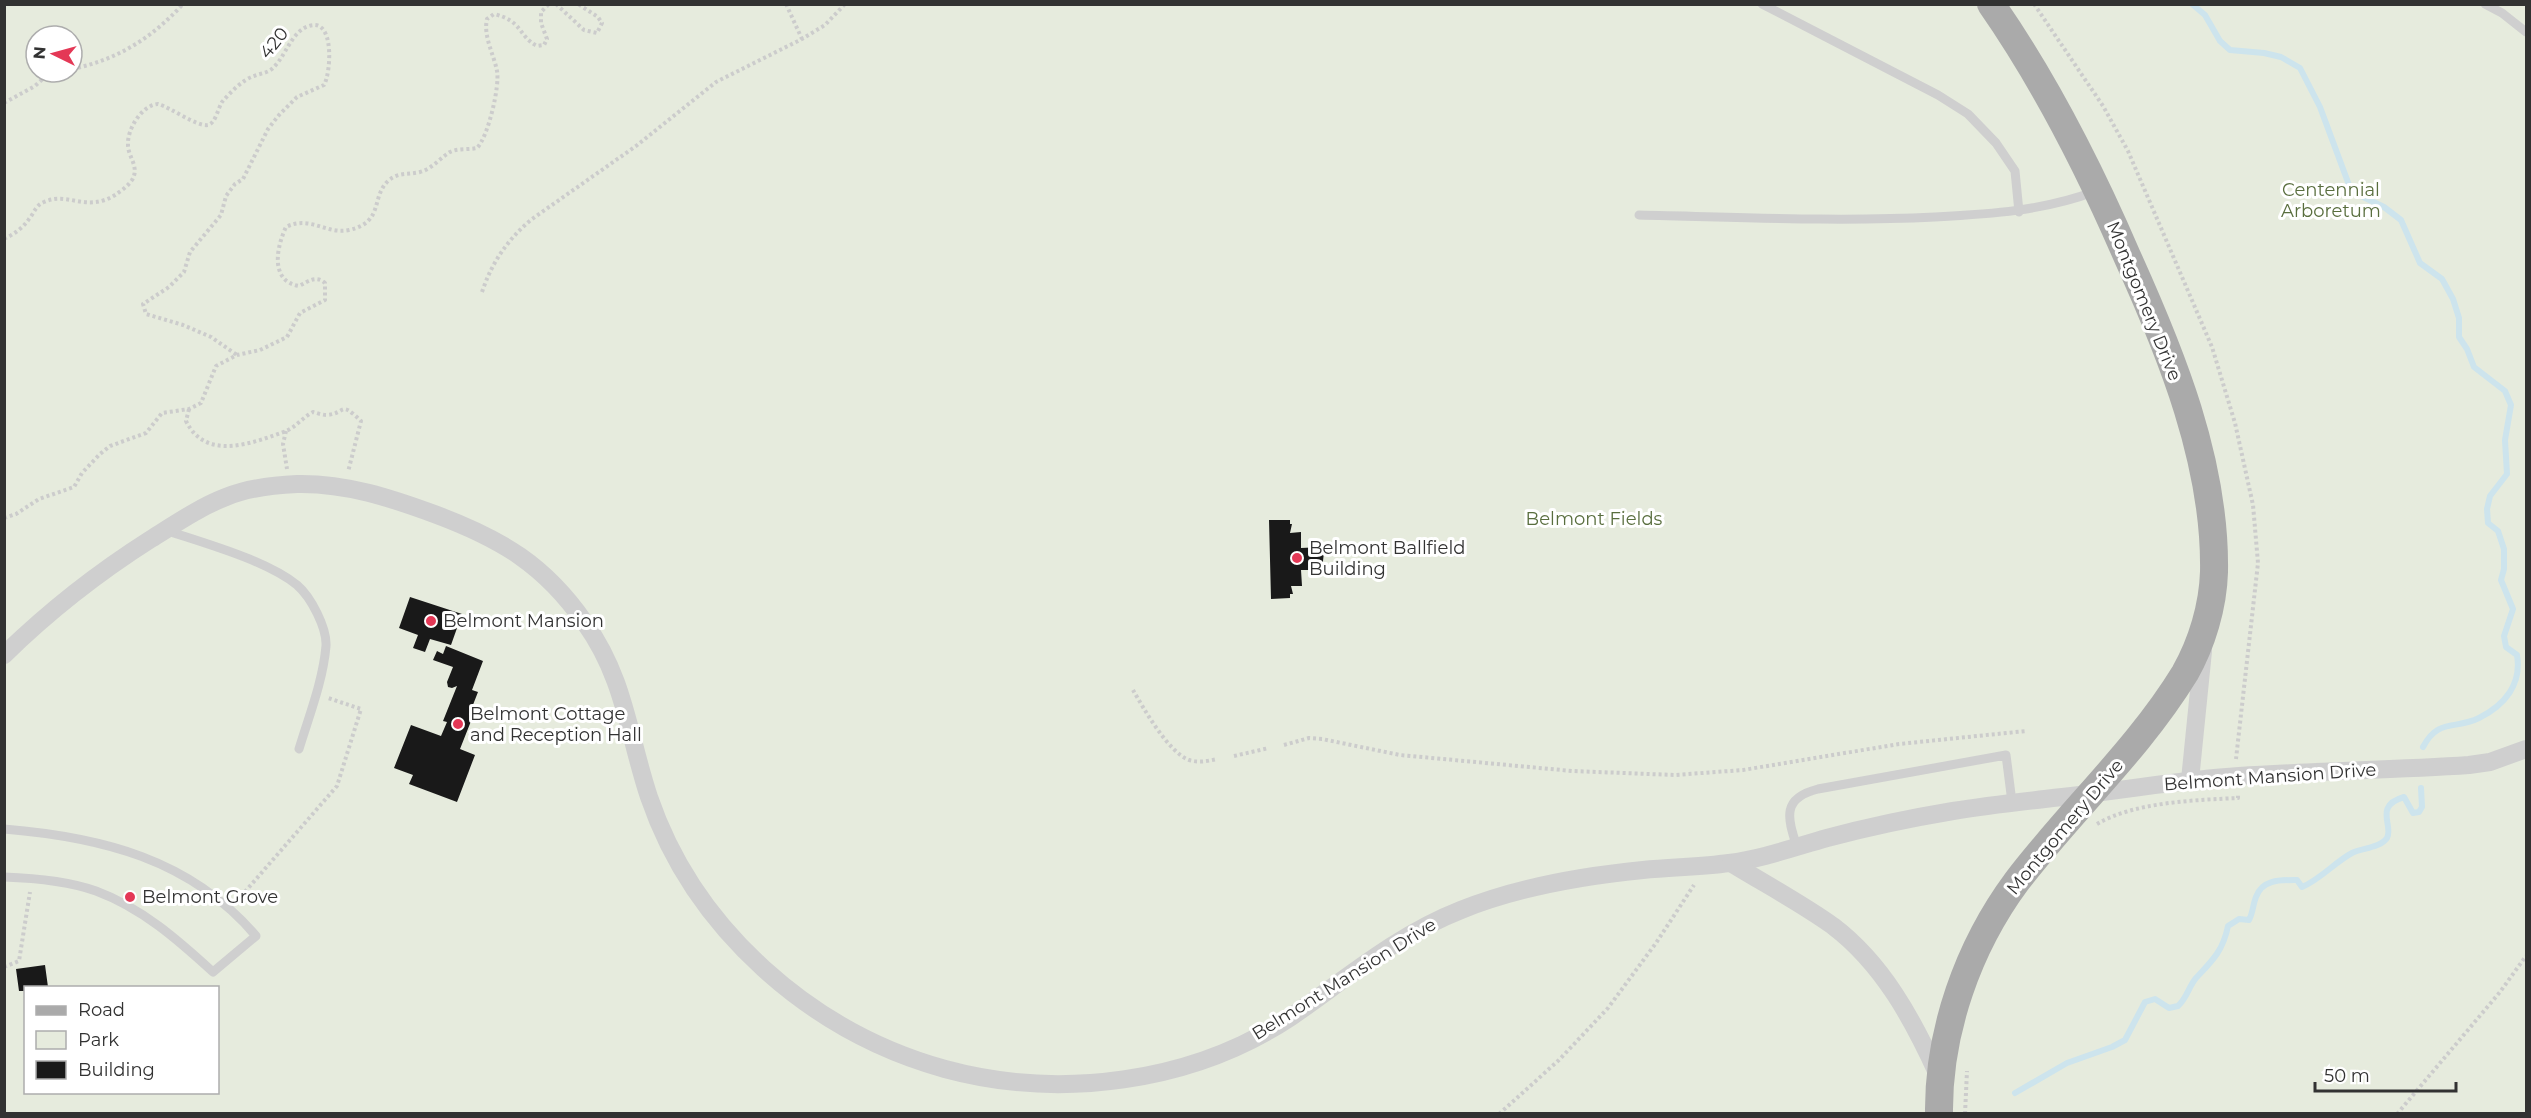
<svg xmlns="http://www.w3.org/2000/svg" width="2531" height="1118" font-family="Montserrat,sans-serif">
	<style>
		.green { fill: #e6ebdd; fill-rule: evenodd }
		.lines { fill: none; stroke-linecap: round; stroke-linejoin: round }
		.stream { stroke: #cde4ed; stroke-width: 6 }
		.building { fill: #191919 }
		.path { stroke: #ccc; stroke-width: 4; stroke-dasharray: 3 3; stroke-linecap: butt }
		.lane { stroke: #cfcfcf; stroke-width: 9 }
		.street { stroke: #cfcfcf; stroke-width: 18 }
		.primary { stroke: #aaa; stroke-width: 28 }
		.poi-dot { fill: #e43856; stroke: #fff; stroke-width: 2 }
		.labels { text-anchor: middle; stroke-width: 6; stroke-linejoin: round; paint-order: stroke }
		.street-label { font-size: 18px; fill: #323232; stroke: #fff }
		.park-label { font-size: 18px; fill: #596e3e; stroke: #fff }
		.poi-label { font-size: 18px; fill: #323232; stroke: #fff; text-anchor: start }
	</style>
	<rect width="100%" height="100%" fill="#fff"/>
	<path class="green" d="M5,5h2521v1108l-2521,1zM36,36h36v36h-36zM26,988h192v104h-192z"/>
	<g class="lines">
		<g class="stream">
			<path d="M2192,4l13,11 15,26 10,9 34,3 17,4 19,11 20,39 29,78 10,10 25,12 17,13 19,43 22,16 11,20 6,19v19l8,12 7,18 31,24 6,14 -6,35 2,34 -17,22 -3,13 1,14 10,8 6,18v20l-3,11 12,29 -9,27 2,11 11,8c5,29 -12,50 -38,63 -24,12 -41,0 -56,29"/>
			<path d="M2015,1093l52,-30 45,-16 13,-7 20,-38 10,-3 14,9 9,-2c9,-8 11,-20 18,-28 16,-17 27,-27 32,-52l11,-7 10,1c4,-7 4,-16 7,-23 6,-18 25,-17 41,-17l5,7c19,-8 33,-25 50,-34 10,-5 28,-5 35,-15 7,-12 -14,-32 17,-41l9,16 6,-1 3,-5 -1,-19"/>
		</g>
	</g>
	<g class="building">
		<polygon points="1269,520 1290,520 1290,524 1292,524 1290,533 1301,532 1301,548 1322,547 1324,552 1322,570 1301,570 1302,586 1291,586 1293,594 1290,594 1290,598 1271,599"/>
		<polygon points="410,597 462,614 451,645 430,639 425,652 413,648 418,635 399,628"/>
		<polygon points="446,646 483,661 472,690 478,692 469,715 473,716 460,749 475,755 457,802 409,784 413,775 394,768 411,725 441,736 447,722 443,721 457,686 452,688 448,687 447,682 453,667 433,660 437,651 443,654"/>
		<polygon points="45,965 48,987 26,988 26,991 19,991 16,969"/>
	</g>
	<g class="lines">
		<g class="path">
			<polyline points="556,4 584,30 597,33 602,23 598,17 578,4"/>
			<polyline points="786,4 802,39"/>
			<polyline points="2034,4 2103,106 2128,151 2212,347 2235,423 2253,505 2258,563 2236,759"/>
			<path d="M72,69c45,-9 80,-31 111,-65"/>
			<polyline points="4,103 35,86 50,72"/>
			<path d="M4,239c10,-5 19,-11 25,-20 5,-6 7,-14 15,-17 24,-11 42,11 71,-7 6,-4 13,-9 17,-15 8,-13 -4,-23 -4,-35 -1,-16 14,-40 30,-41 12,3 39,23 50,21 8,-2 10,-17 14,-23 8,-9 20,-22 32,-26 7,-3 15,-3 20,-9 12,-12 18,-36 35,-41 26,-9 22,47 15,59l-27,12 -18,18 -11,14 -25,50 -8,5 -9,12 -5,19 -31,37 -6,20 -15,15 -26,17 3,10 37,11 28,12 26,18"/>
			<path d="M482,292c10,-30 26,-53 50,-73l104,-73 80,-64 86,-43 23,-14 20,-21"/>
			<path d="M189,409l-3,12c20,41 67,22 100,10 10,-4 17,-14 27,-19 4,1 9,3 14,3 20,-2 12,-15 34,6l-13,51"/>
			<polyline points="286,431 283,444 287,469"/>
			<path d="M4,518l12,-4 23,-15 35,-12 8,-14 18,-19 10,-8 36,-13 16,-20 27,-4 12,-6 15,-37 21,-11 23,-5 27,-13 13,-24 25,-13v-17c-9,-8 -16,-2 -26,3 -30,-5 -22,-40 -13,-59 24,-12 41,8 63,3 36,-8 21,-33 40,-50 10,-8 19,-5 31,-8 12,-3 20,-14 30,-20 8,-4 18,-2 27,-4 11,-11 23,-62 20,-77 -3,-16 -14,-35 -10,-52l7,-5c29,7 24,22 43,32l7,-1 3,-6 -6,-16v-11l8,-8"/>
			<path d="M1133,690c11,19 35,62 56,70 10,3 19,1 28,-1"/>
			<polyline points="1284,745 1309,738 1322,739 1400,755 1572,771 1675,775 1743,770 1899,744 2026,731"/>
			<polyline points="1234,756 1269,748"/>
			<path d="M2097,824c37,-22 99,-24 141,-26v-5"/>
			<polyline points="237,901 337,786 361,709 328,698"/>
			<polyline points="4,967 19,961 30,892"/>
			<polyline points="1499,1114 1559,1060 1608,1008 1656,943 1694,885"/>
			<polyline points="1965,1114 1967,1071"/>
			<polyline points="2397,1114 2500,992 2526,956"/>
		</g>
		<g class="lane">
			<polyline points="1762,4 1938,95 1968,114 1996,143 2015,171 2019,212"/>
			<polyline points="2485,4 2502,13 2526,32"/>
			<path d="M1639,215c98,2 197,7 296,2 55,-3 108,-6 161,-26"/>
			<path d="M165,530c39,13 101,30 132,55 14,12 30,43 29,61 -3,35 -17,70 -27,103"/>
			<path d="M4,829c97,8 187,30 252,107l-43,36c-35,-32 -71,-64 -117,-81 -28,-10 -62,-13 -92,-14"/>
			<path d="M1797,847c-10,-30 -15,-49 21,-58l188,-34 6,47"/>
		</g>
		<g class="street">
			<path d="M4,655c45,-44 95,-83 147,-116 24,-15 49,-32 75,-42 22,-9 48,-12 71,-13 49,-1 94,14 140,31 64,24 108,50 148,108 40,56 43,111 64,174 45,132 162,235 296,272 114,31 247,14 346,-52 55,-38 106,-82 170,-107 57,-23 121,-34 182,-40 29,-3 58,-3 86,-7 33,-4 66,-16 98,-25 41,-11 84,-20 126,-27 48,-8 96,-12 143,-18 48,-6 95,-14 143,-17 77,-5 154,-6 230,-11l21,-3 36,-13"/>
			<polyline points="2190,780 2203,651"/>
			<path d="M1731,863c34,21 70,40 102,63 50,38 80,94 105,149"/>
		</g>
		<path class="primary" d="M1939,1114c-1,-82 29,-167 78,-233 54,-71 121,-131 168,-208 17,-30 28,-67 29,-101 2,-109 -43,-219 -87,-316 -38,-88 -81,-173 -136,-252"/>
	</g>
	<g class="poi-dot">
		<circle cx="1297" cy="558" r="6"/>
		<circle cx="431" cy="621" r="6"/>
		<circle cx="458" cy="724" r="6"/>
		<circle cx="130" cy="897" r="6"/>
	</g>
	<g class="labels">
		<g class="street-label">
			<text transform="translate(274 43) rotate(-51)" y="6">420</text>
			<text transform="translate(2144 301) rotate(68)" y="6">Montgomery Drive</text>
			<text transform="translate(2270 777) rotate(-4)" y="6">Belmont Mansion Drive</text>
			<text transform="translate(2065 827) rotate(-50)" y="6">Montgomery Drive</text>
			<text transform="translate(1344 979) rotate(-32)" y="6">Belmont Mansion Drive</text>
		</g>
		<g class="park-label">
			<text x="2331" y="196">Centennial<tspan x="2331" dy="21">Arboretum</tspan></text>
			<text x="1594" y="525">Belmont Fields</text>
		</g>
		<g class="poi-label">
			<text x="1309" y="554">Belmont Ballfield<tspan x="1309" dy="21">Building</tspan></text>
			<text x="443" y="627">Belmont Mansion</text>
			<text x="470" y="720">Belmont Cottage<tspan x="470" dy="21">and Reception Hall</tspan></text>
			<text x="142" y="903">Belmont Grove</text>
		</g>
	</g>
	<rect width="2531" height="1118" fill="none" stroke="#323232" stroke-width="12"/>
	<rect x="24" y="986" width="195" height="108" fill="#ffffff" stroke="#adadad" stroke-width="1.5"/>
	<rect x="36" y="1006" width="30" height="9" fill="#aaaaaa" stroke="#adadad" stroke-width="1.5"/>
	<text x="78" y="1016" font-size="18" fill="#323232">Road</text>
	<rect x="36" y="1031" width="30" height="18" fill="#e6ebdd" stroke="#adadad" stroke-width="1.5"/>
	<text x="78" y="1046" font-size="18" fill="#323232">Park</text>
	<rect x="36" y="1061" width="30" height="18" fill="#191919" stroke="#adadad" stroke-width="1.5"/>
	<text x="78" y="1076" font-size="18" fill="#323232">Building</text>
	<g transform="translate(54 54) rotate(275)"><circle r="28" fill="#ffffff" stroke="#adadad" stroke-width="1.5"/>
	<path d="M0-4.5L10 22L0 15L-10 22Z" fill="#e43856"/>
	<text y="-9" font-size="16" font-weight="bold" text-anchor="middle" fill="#323232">N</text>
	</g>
	<path d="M2315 1082v9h141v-9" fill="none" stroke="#323232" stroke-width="3"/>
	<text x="2324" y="1082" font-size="18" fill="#323232" stroke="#ffffff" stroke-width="4.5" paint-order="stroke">50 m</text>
</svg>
